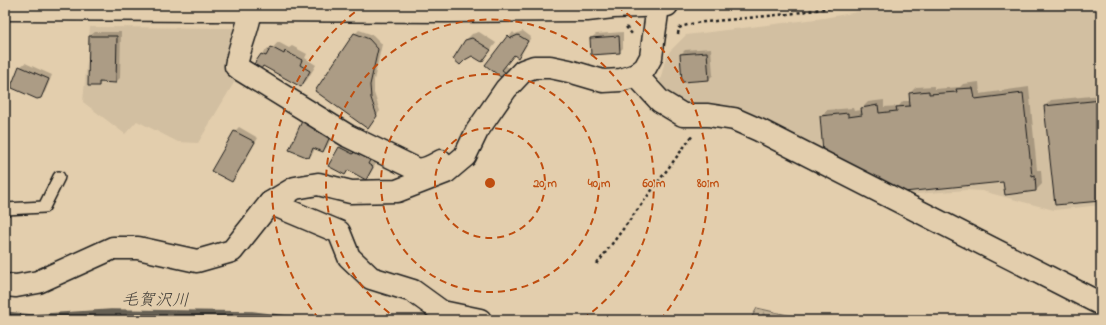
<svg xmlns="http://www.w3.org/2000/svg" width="1106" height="325" font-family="'Indie Flower','Klee One',sans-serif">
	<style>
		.built { fill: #d2bfa1 }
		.forest { fill: url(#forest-firs); stroke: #6f6658 }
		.shadow { fill: #0003 }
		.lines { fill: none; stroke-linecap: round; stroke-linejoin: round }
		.stream { stroke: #655e52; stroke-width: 5.5 }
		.building { fill: #ac9c85; stroke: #1c1c1c }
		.service-casing { stroke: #1c1c1c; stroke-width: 14 }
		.minor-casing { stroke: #1c1c1c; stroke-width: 25 }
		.trunk-casing { stroke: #1c1c1c; stroke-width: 25 }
		.path { stroke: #1c1c1c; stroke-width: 2.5; stroke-dasharray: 3 3; stroke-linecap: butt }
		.service { stroke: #e3cead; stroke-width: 11 }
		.minor { stroke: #e3cead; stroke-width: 22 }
		.trunk { stroke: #e3cead; stroke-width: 22 }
		.ring { fill: none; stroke: #bf4d0f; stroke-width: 2; stroke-dasharray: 7 5 }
		.labels { text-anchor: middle; stroke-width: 3; stroke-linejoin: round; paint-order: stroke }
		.water-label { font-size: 17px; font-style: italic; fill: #413d37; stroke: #e3cead }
		.centre { fill: #bf4d0f; stroke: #e3cead; stroke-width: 2 }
		.ring-label { font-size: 12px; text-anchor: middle; font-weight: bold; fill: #bf4d0f; stroke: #e3cead; stroke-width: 3; stroke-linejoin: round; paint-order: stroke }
	</style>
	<defs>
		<pattern id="forest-firs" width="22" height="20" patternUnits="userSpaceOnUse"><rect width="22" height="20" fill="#c2b195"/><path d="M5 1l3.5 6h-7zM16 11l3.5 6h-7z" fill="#9d8f79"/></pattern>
	</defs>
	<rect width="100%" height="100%" fill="#e3cead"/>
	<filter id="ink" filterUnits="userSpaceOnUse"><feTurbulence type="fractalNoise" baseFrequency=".025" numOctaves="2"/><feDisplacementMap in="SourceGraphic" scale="8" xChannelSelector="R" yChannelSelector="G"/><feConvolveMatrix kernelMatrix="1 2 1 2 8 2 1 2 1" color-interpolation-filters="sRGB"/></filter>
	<g filter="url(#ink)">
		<g class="built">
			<polygon points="896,5 1101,5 1101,205 1054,210 982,191 966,190 904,195 689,107 663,92 660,81 665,60 670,51 686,35 824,18"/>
			<polygon points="90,27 238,28 238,76 198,143 178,142 137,121 125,134 83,102"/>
		</g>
		<polygon class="forest" points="757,308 809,320 750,320"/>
		<g class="shadow">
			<polygon points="359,30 373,35 382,44 374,80 374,93 380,111 368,128 355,34"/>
			<polygon points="523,31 531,37 522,53 518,57 514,54 505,65 509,68 501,77 486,65 513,32 515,34"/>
			<polygon points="95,32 121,32 120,78 116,82 102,81 99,85 90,36"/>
			<polygon points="479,32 496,43 482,61 466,40 472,34"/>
			<polygon points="623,32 623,48 619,52 591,38 596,34"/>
			<polygon points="278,42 289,48 292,46 307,54 305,58 316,65 307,80 301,86 264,65 256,64 262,54 268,48 271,50"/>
			<polygon points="711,48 713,75 709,79 683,81 681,54 685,50"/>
			<polygon points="25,63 52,75 45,92 40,97 20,67"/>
			<polygon points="979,82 980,94 1029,87 1037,170 1041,170 1042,184 1036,190 1006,193 1004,181 821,116 827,110 853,108 854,111 862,110 862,108 868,102 884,100 884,107 899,106 903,101 911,101 910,93 916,87 934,86 934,89 960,87 963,84"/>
			<polygon points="1101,95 1101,200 1045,106 1051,100"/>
			<polygon points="307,118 335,130 327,147 323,151 315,148 313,153 309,157 303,122"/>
			<polygon points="239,127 258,138 236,177 232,181 213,170 235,131"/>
			<polygon points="344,143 377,162 370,174 366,178 349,170 345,174 329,166 340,147"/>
			<polygon points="1101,314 1101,320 1096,320 1098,317"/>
		</g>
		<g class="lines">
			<polyline class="stream" points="5,314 31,317 111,312 252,314 304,320"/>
		</g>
		<g class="building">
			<polygon points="354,33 369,39 378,49 370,85 371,98 377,116 368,129 315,91"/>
			<polygon points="508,35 511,38 518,35 528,41 518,58 514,55 502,70 506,73 502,78 485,65"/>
			<polygon points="89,36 117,36 116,83 99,82 99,86 88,86"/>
			<polygon points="619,36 620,53 591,55 590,38"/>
			<polygon points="472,38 491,50 482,62 472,56 465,60 460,65 453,59 465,40"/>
			<polygon points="271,47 284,54 285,51 302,60 300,65 310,71 301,87 263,66 261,69 254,64 261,54 266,56"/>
			<polygon points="707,52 709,80 682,82 680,54"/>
			<polygon points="19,66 49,79 41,98 37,99 12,88 12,84"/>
			<polygon points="973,88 975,99 1023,93 1032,176 1035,175 1036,191 1005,195 1003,182 904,192 823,152 820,116 848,113 848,117 862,115 861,108 878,105 879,113 897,111 896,107 910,106 909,93 929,91 929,94 957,92 956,89"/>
			<polygon points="1101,100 1101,201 1055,205 1044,106"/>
			<polygon points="302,121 331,134 323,152 313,148 309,158 289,150"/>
			<polygon points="234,131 255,142 232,182 211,171"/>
			<polygon points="339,147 353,154 354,151 370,160 368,164 373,167 366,180 348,170 345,175 328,166"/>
		</g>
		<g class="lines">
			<defs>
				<polyline id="service" points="5,209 44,207 59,177"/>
				<g id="minor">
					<path d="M251,10c-3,20 -12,37 -15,56l5,4 107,66 68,33c8,2 18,-4 25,-8"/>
					<polyline points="636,75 660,101 683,115 708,115 734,119 759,130 1101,304"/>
					<polyline points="270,203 339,232 349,257 371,278 413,291 442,312 480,320"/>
					<polyline points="5,285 16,286 38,282 113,248 138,248 197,261 232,251 270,203 295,188 318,184 351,192 397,191 446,172 465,156 477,131 486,118 506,89 523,71 534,67 550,67 569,71 603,81 621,80 636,75 645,68 651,57 658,6"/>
				</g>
				<polyline id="trunk" points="5,9 446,11 587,10 613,7 667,5"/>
			</defs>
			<use href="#service" class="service-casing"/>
			<use href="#minor" class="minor-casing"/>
			<use href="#trunk" class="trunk-casing"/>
			<g class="path">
				<polyline points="626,27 633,35"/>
				<polyline points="678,34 679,28 684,26 695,23 788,14 849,5"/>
				<polyline points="597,264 693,135"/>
			</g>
			<use href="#service" class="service"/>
			<use href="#minor" class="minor"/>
			<use href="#trunk" class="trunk"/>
		</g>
	</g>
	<g class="ring">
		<circle cx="490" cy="183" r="55"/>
		<circle cx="490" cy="183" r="109"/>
		<path d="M399 320A164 164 0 1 1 581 320"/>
		<path d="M319 319A218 218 0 0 1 363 6M617 6A218 218 0 0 1 661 319"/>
	</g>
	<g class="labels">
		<g class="water-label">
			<text transform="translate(155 299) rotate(1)" y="6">毛賀沢川</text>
		</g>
	</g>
	<circle cx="490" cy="183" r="6" class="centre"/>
	<g class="ring-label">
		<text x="545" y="187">20 m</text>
		<text x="599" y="187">40 m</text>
		<text x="654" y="187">60 m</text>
		<text x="708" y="187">80 m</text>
	</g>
	<rect width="1106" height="325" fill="none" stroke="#e3cead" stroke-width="20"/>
	<rect x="10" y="10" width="1086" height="305" fill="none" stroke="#1c1c1c" stroke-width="1.5" filter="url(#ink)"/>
</svg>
